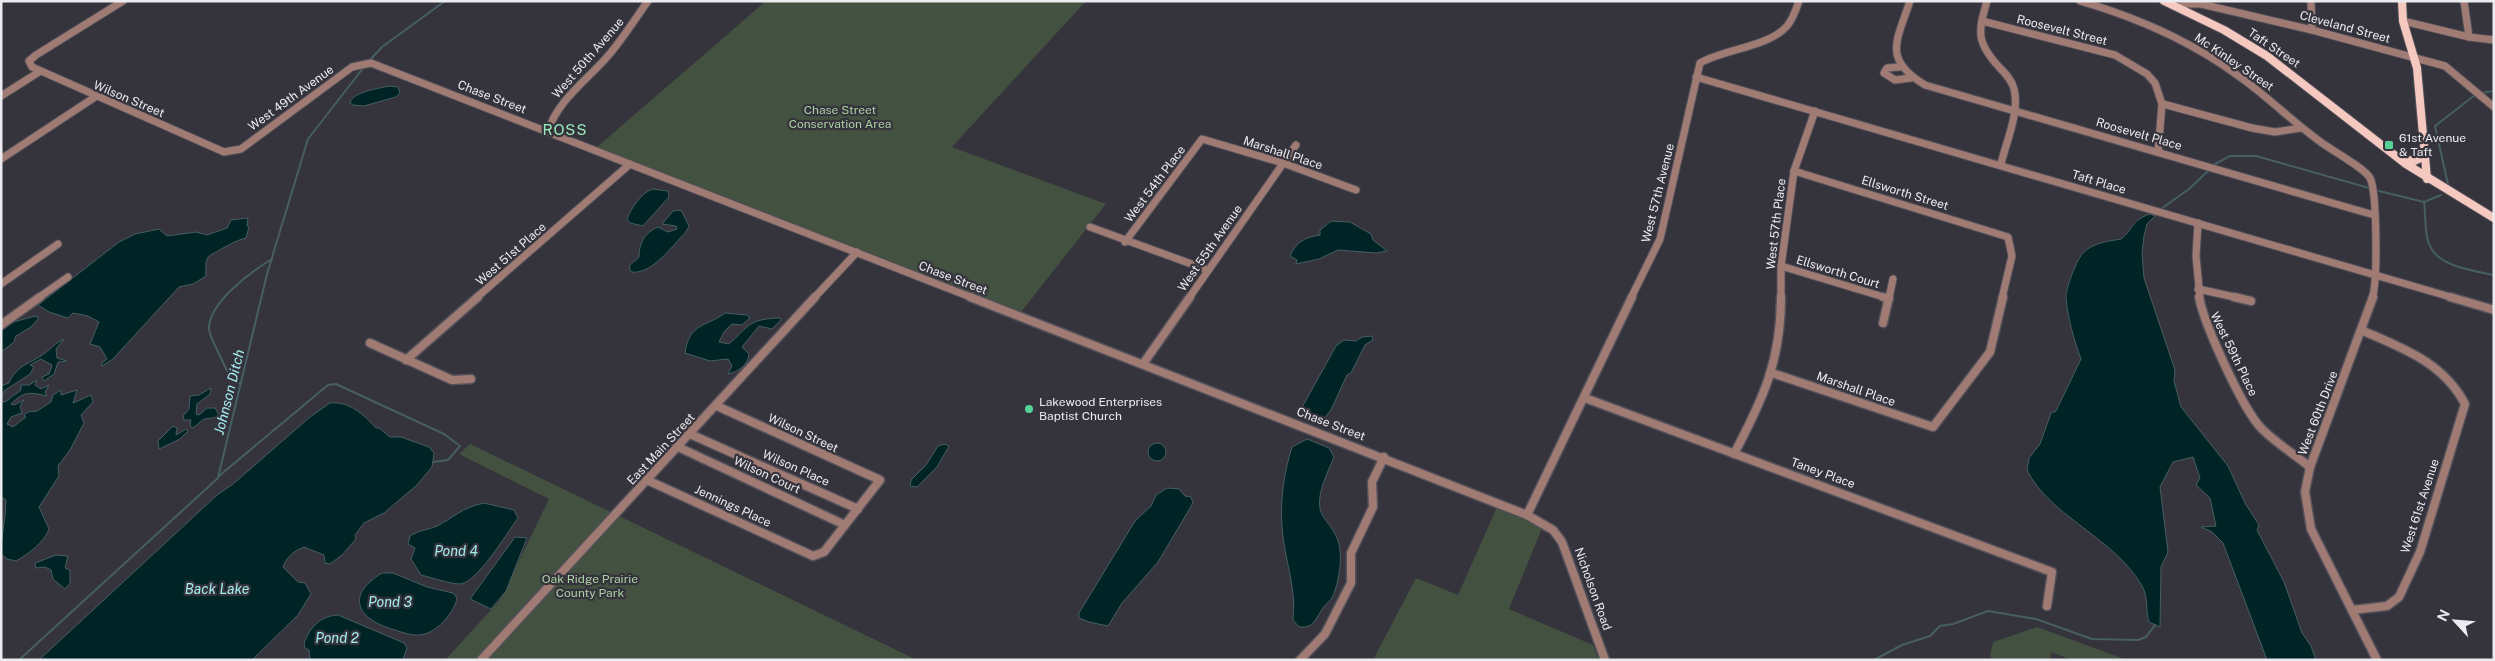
<svg xmlns="http://www.w3.org/2000/svg" width="2495" height="661" font-family="'Public Sans',sans-serif">
	<style>
		.green { fill: #435140 }
		.water { fill: #002325; stroke: #475f62 }
		.lines { fill: none; stroke-linecap: round; stroke-linejoin: round }
		.stream { stroke: #475f62; stroke-width: 2 }
		.minor-far1-casing { stroke: #525059; stroke-width: 9 }
		.minor-casing { stroke: #525059; stroke-width: 11 }
		.major-casing { stroke: #525059; stroke-width: 10 }
		.minor-far1 { stroke: #9f7b74; stroke-width: 7 }
		.minor { stroke: #9f7b74; stroke-width: 8 }
		.major { stroke: #f6c9c0; stroke-width: 8 }
		.poi-dot { fill: #55d395; stroke: #35333c; stroke-width: 2 }
		.labels { text-anchor: middle; stroke-width: 4.5; stroke-linejoin: round; paint-order: stroke }
		.street-label { font-size: 12px; fill: #ecebf0; stroke: #35333c }
		.park-label { font-size: 12px; fill: #acd1a4; stroke: #35333c }
		.poi-label { font-size: 12px; fill: #ecebf0; stroke: #35333c; text-anchor: start }
		.water-label { font-size: 14px; font-style: italic; fill: #a3ecf0; stroke: #35333c }
		.quarter-label { font-size: 15px; letter-spacing: 1px; fill: #9aeabd; stroke: #35333c }
	</style>
	<rect width="100%" height="100%" fill="#35333c"/>
	<g class="green">
		<polygon points="766,1 1086,1 952,147 1106,204 1021,312 597,147"/>
		<polygon points="470,444 917,660 445,660 500,600 549,499 459,454"/>
		<polygon points="1497,507 1532,520 1542,528 1509,609 1593,645 1599,660 1373,660 1416,578 1458,595"/>
		<polygon points="2037,627 2127,660 2072,660 2051,652 2050,660 1993,660 1990,656 1993,642"/>
	</g>
	<g class="water">
		<path d="M390,86l8,1 2,6 -4,4 -32,9 -11,-1 -3,-2c2,-11 30,-15 40,-17z"/>
		<path d="M653,189l15,2 1,6 -26,29 -13,-3 -3,-4c4,-11 15,-27 26,-30z"/>
		<path d="M681,210l8,16 -3,6c-14,14 -34,43 -55,40l-2,-6 10,-9c0,-14 5,-24 19,-30l10,5 9,-3 -1,-3 -14,-2 11,-13z"/>
		<path d="M2150,214l5,2 -8,8 -3,12 -2,17 2,25 31,92 -1,11 7,26 47,59 17,37 14,22 -2,5 27,52 18,51 9,13 5,14h-49l-44,-117 -11,-11 -11,-5 15,-1 -6,-28 -14,-13 4,-7 -7,-21 -20,5 -13,25 8,65 -7,15 -1,60 -11,-5c-4,-12 0,-24 -7,-36 -27,-48 -93,-70 -115,-116l2,-12 11,-14 11,-31 5,-2 25,-52c-7,-19 -13,-40 -15,-61 -1,-8 11,-40 18,-46 9,-9 25,-11 37,-13 12,-9 10,-19 29,-25z"/>
		<path d="M248,218l-1,8 2,1 -3,11c-9,2 -15,6 -23,10 -16,10 -18,5 -17,28l-13,8 -14,3 -66,72 -11,7v-3l5,-4 -7,-12 -10,-3 9,-22 -11,-6 -15,-3 -5,5 -19,-6 -11,-7 81,-63 16,-8 24,-5 8,7 29,-4 11,3 20,-7 4,-8z"/>
		<path d="M1331,221l19,1 21,12 2,6 14,11 -11,2 -38,-3 -19,9 -23,5 1,-4 -7,-4c6,-14 15,-19 30,-21v-5z"/>
		<path d="M725,313l22,2 3,3 -8,7 -10,-1 -8,8 -5,10 10,2c21,-19 20,-25 51,-26l1,2 -9,9 -13,-3 -17,21 7,7c-1,11 -11,18 -21,20l4,-8 -4,-7 -18,2 -25,-8c4,-30 21,-26 40,-40z"/>
		<polygon points="35,316 39,318 31,327 16,336 14,342 1,352 1,330 10,323"/>
		<polygon points="1372,336 1373,340 1365,345 1351,373 1347,375 1331,410 1321,422 1306,420 1300,411 1336,346 1344,340 1356,341 1362,337"/>
		<path d="M64,339l-8,10 1,9 10,3 -9,1 -4,12 -10,7 -2,-4 7,-3 3,-9 -11,-6 -11,6 4,2 -4,7 -26,17 -3,9v-14l8,-3c8,-19 22,-19 36,-30 8,-6 9,-9 19,-14z"/>
		<path d="M37,380l-2,5 6,4 8,-4 -4,7 2,4c-17,-4 -23,-5 -36,8l3,1 10,-5 -4,6 2,7 -11,4 -4,7 6,3 13,-10 -2,-2 4,-3 9,-1 14,-9 2,-7 8,-5v5l16,-5 -4,13 18,-8 2,7 -12,13 3,8 -14,27 -12,16 1,10 -20,31 10,22c-5,14 -21,25 -33,32l-9,-2 -6,-5c0,-19 5,-35 5,-54l-5,-3v-96l4,1 16,-12v-5h8z"/>
		<polygon points="211,388 210,394 197,404 196,414 199,415 207,408 215,408 220,417 204,419 193,428 190,426 191,420 184,420 183,416 189,409 190,396 199,395"/>
		<path d="M330,403c20,-2 34,12 46,25h3l11,9h11l28,10 5,6 -2,14 -15,18 -33,28 -20,10 -9,12 1,4 -14,16 -12,9 -5,-1 -1,-8 -20,-8c-10,4 -17,9 -21,20l15,15 7,1 6,11 -13,21 -46,45h-213l178,-165 16,-11 77,-67z"/>
		<polygon points="173,426 177,428 176,435 186,429 188,431 180,439 159,449 158,441"/>
		<path d="M1307,439l22,9 5,9c-6,15 -17,35 -14,52 2,9 10,15 14,23 11,17 6,46 -1,64 -2,5 -7,7 -10,12 -8,11 -8,20 -24,19l-6,-7c4,-32 -9,-61 -11,-93 -2,-26 2,-55 10,-80z"/>
		<circle cx="1157" cy="452" r="9"/>
		<polygon points="944,444 949,446 937,467 917,487 910,486 911,480 926,465 938,446"/>
		<polygon points="1167,488 1179,489 1185,496 1191,497 1193,503 1158,562 1122,603 1108,626 1089,622 1079,618 1079,613 1135,521 1151,506 1156,495"/>
		<path d="M484,503l30,7 4,8c-11,15 -42,67 -59,66 -12,-1 -26,-6 -38,-9l-10,-16 4,-11 -7,-4 2,-8c9,-6 18,-6 27,-10 19,-10 24,-18 47,-23z"/>
		<polygon points="515,537 527,538 506,591 491,609 470,599"/>
		<polygon points="56,555 68,556 65,568 70,570 70,583 65,589 53,579 51,570 45,567 36,568 35,563"/>
		<path d="M382,573h11l34,14 26,6 4,5c-2,13 -18,32 -32,36 -10,3 -21,-1 -30,-4 -37,-10 -51,-34 -13,-57z"/>
		<path d="M338,615l66,28 3,5 -4,12h-93l-1,-10 -4,-2 -1,-4c5,-16 16,-28 34,-29z"/>
	</g>
	<g class="lines">
		<g class="stream">
			<polyline points="369,61 382,47 445,1"/>
			<polyline points="2481,93 2494,91"/>
			<polyline points="2215,164 2230,156 2256,156 2369,188"/>
			<polyline points="2449,189 2435,126 2475,95"/>
			<polyline points="2379,191 2424,202 2441,195"/>
			<path d="M2424,202c2,14 0,34 7,46 10,19 44,23 63,27"/>
			<polyline points="2161,209 2189,189 2208,171"/>
			<path d="M241,384c-14,-8 -15,-16 -22,-30 -3,-7 -9,-17 -10,-25 -1,-26 43,-58 63,-70"/>
			<polyline points="219,476 328,385 336,384 444,434 460,446 448,460 434,462"/>
			<polyline points="19,660 218,478 267,274 308,139 364,67"/>
			<polyline points="1874,660 1902,645 1930,636 1940,626 1953,624 1988,611 2036,619 2092,639 2138,640 2146,637 2155,625"/>
		</g>
		<defs>
			<g id="minor-far1">
				<polyline points="123,1 36,55 29,61 32,67 224,152 241,149 352,67 371,63 973,298"/>
				<path d="M1910,1c-13,40 -28,58 15,84l449,130"/>
				<path d="M1987,1c-9,31 -11,41 12,66 6,6 13,13 15,22 6,23 -8,53 -13,75"/>
				<path d="M2080,1c59,17 115,42 164,79 26,19 48,41 74,60 11,9 47,28 52,38 7,13 8,105 2,120"/>
				<polyline points="2311,1 2312,30"/>
				<polyline points="2464,1 2469,37"/>
				<polyline points="2178,7 2187,4 2201,4 2312,30 2445,66 2494,107"/>
				<polyline points="1982,21 2115,55 2147,74 2155,83 2162,104 2158,152"/>
				<polyline points="2403,21 2469,37 2494,40"/>
				<polyline points="1900,67 1887,68 1884,73 1895,80 1911,78"/>
				<polyline points="1696,77 2454,298"/>
				<polyline points="1,96 39,72"/>
				<polyline points="2163,104 2252,128 2275,132 2301,128"/>
				<path d="M548,131c10,-31 38,-50 59,-74 15,-17 28,-38 41,-56"/>
				<polyline points="1,159 95,97"/>
				<polyline points="1794,171 2008,237 2012,256 2002,298"/>
				<polyline points="2198,223 2196,256 2200,298"/>
				<polyline points="1090,227 1208,270"/>
				<polyline points="1125,242 1202,139 1283,163 1356,190"/>
				<polyline points="1781,266 1887,298"/>
				<polyline points="1,284 58,244"/>
				<polyline points="2198,289 2239,298"/>
				<polyline points="38,298 68,277"/>
				<polyline points="476,298 630,164"/>
				<polyline points="814,298 857,252"/>
				<polyline points="1189,298 1296,145"/>
				<path d="M1631,298l29,-59 40,-176c24,-14 69,-16 87,-37 6,-7 9,-16 12,-25"/>
				<polyline points="1781,298 1781,266 1794,171 1815,111"/>
				<polyline points="1889,298 1893,279"/>
			</g>
			<g id="minor">
				<polyline points="970,297 1527,515 1553,530 1562,542 1605,660"/>
				<polyline points="1883,297 1889,299"/>
				<path d="M2199,297c5,27 44,113 63,132 14,14 32,25 48,38"/>
				<polyline points="2234,297 2251,301"/>
				<polyline points="2373,297 2310,467 2305,492 2311,529 2377,660"/>
				<polyline points="2450,297 2494,310"/>
				<polyline points="1883,323 1889,297"/>
				<polyline points="1,325 40,297"/>
				<polyline points="370,343 452,380 471,379"/>
				<polyline points="406,360 478,297"/>
				<polyline points="1143,364 1190,297"/>
				<polyline points="1772,373 1933,427 1990,352 2003,297"/>
				<polyline points="1585,398 2052,572 2047,606"/>
				<polyline points="690,434 858,509"/>
				<polyline points="678,447 845,525"/>
				<path d="M1734,454c29,-55 47,-93 47,-157"/>
				<polyline points="647,480 813,556 824,552 880,480 717,406"/>
				<polyline points="1527,515 1632,297"/>
				<path d="M2352,610l35,-4 12,-9 21,-45 45,-148c-22,-42 -63,-56 -104,-74"/>
				<polyline points="481,660 815,297"/>
				<polyline points="1300,660 1325,634 1351,583 1351,553 1373,507 1372,482 1384,457"/>
			</g>
			<g id="major">
				<polyline points="2164,1 2224,30 2267,56 2406,164 2494,218"/>
				<polyline points="2402,1 2403,21 2417,68 2427,179"/>
				<polyline points="2402,159 2414,161 2425,156"/>
			</g>
		</defs>
		<use href="#minor-far1" class="minor-far1-casing"/>
		<use href="#minor" class="minor-casing"/>
		<use href="#major" class="major-casing"/>
		<use href="#minor-far1" class="minor-far1"/>
		<use href="#minor" class="minor"/>
		<use href="#major" class="major"/>
	</g>
	<g class="poi-dot">
		<rect x="2384" y="140" width="10" height="10" rx="2.5"/>
		<circle cx="1029" cy="409" r="5"/>
	</g>
	<g class="labels">
		<g class="street-label">
			<text transform="translate(2345 27) rotate(15)" y="4">Cleveland Street</text>
			<text transform="translate(2062 30) rotate(14)" y="4">Roosevelt Street</text>
			<text transform="translate(2274 48) rotate(34)" y="4">Taft Street</text>
			<text transform="translate(588 58) rotate(-49)" y="4">West 50th Avenue</text>
			<text transform="translate(2234 62) rotate(34)" y="4">Mc Kinley Street</text>
			<text transform="translate(492 97) rotate(21)" y="4">Chase Street</text>
			<text transform="translate(291 98) rotate(-36)" y="4">West 49th Avenue</text>
			<text transform="translate(129 99) rotate(23)" y="4">Wilson Street</text>
			<text transform="translate(2139 134) rotate(16)" y="4">Roosevelt Place</text>
			<text transform="translate(1283 153) rotate(18)" y="4">Marshall Place</text>
			<text transform="translate(2099 182) rotate(17)" y="4">Taft Place</text>
			<text transform="translate(1155 184) rotate(-53)" y="4">West 54th Place</text>
			<text transform="translate(1658 193) rotate(-76)" y="4">West 57th Avenue</text>
			<text transform="translate(1905 193) rotate(17)" y="4">Ellsworth Street</text>
			<text transform="translate(1776 224) rotate(-83)" y="4">West 57th Place</text>
			<text transform="translate(1210 248) rotate(-55)" y="4">West 55th Avenue</text>
			<text transform="translate(511 254) rotate(-41)" y="4">West 51st Place</text>
			<text transform="translate(1838 272) rotate(17)" y="4">Ellsworth Court</text>
			<text transform="translate(953 278) rotate(21)" y="4">Chase Street</text>
			<text transform="translate(2234 354) rotate(64)" y="4">West 59th Place</text>
			<text transform="translate(1856 389) rotate(19)" y="4">Marshall Place</text>
			<text transform="translate(2318 413) rotate(-69)" y="4">West 60th Drive</text>
			<text transform="translate(1331 424) rotate(21)" y="4">Chase Street</text>
			<text transform="translate(803 433) rotate(25)" y="4">Wilson Street</text>
			<text transform="translate(661 449) rotate(-47)" y="4">East Main Street</text>
			<text transform="translate(796 468) rotate(24)" y="4">Wilson Place</text>
			<text transform="translate(1823 473) rotate(20)" y="4">Taney Place</text>
			<text transform="translate(767 475) rotate(25)" y="4">Wilson Court</text>
			<text transform="translate(733 506) rotate(25)" y="4">Jennings Place</text>
			<text transform="translate(2420 506) rotate(-72)" y="4">West 61st Avenue</text>
			<text transform="translate(1593 589) rotate(70)" y="4">Nicholson Road</text>
		</g>
		<g class="park-label">
			<text x="840" y="114">Chase Street<tspan x="840" dy="14">Conservation Area</tspan></text>
			<text x="590" y="583">Oak Ridge Prairie<tspan x="590" dy="14">County Park</tspan></text>
		</g>
		<g class="poi-label">
			<text x="2399" y="142">61st Avenue<tspan x="2399" dy="14">&amp; Taft</tspan></text>
			<text x="1039" y="406">Lakewood Enterprises<tspan x="1039" dy="14">Baptist Church</tspan></text>
		</g>
		<g class="water-label">
			<text transform="translate(229 392) rotate(-76)" y="5">Johnson Ditch</text>
			<text x="456" y="556">Pond 4</text>
			<text x="217" y="594">Back Lake</text>
			<text x="390" y="607">Pond 3</text>
			<text x="337" y="643">Pond 2</text>
		</g>
		<g class="quarter-label">
			<text x="565" y="135">ROSS</text>
		</g>
	</g>
	<rect width="2495" height="661" fill="none" stroke="#ecebf0" stroke-width="5"/>
	<g transform="translate(2455 621) rotate(296)" stroke="#35333c" stroke-width="4" paint-order="stroke">
	<path d="M0-4L9 19L0 12L-9 19Z" fill="#ecebf0"/>
	<text y="-8" font-size="14" font-weight="bold" text-anchor="middle" fill="#ecebf0">N</text>
	</g>
</svg>
